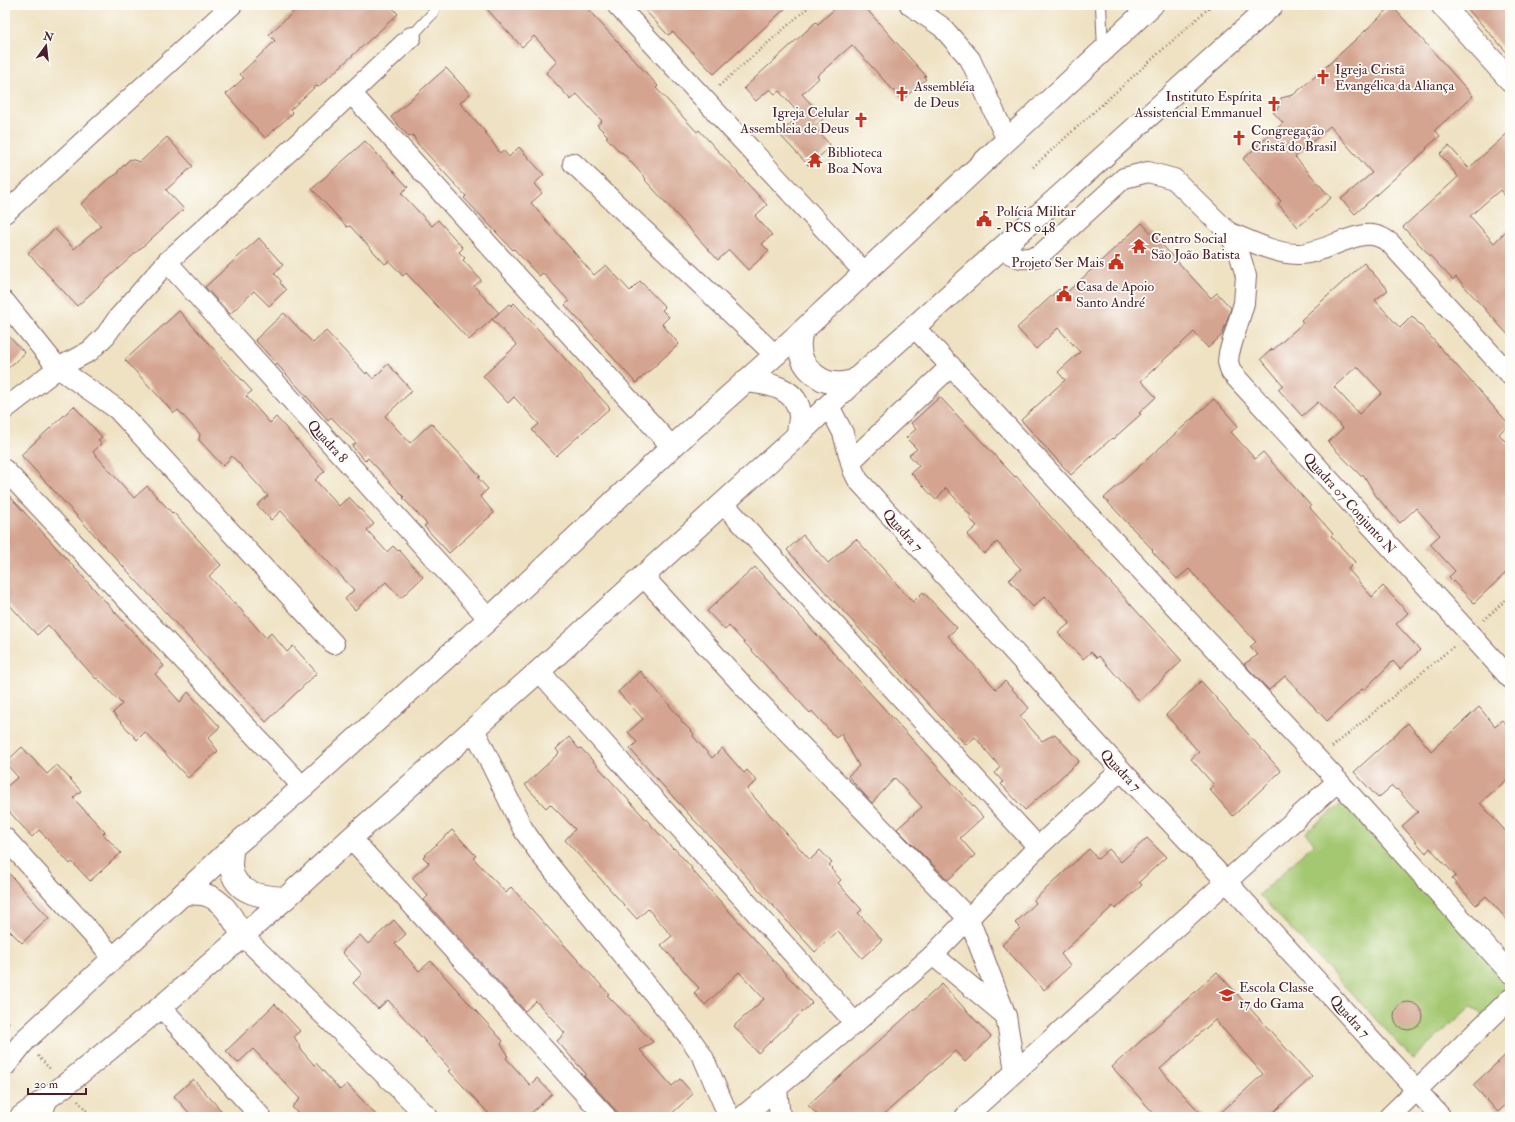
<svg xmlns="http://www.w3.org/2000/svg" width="1515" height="1122" font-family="'IM FELL Double Pica',serif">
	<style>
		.green { fill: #a4c871; stroke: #77744e }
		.building { fill: #d4a490; fill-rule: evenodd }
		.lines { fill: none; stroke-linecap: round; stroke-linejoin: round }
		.lane-casing { stroke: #846360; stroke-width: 12 }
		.street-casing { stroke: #846360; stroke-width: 22 }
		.secondary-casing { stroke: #846360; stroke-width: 24 }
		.highway-casing { stroke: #846360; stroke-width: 24 }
		.path { stroke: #846360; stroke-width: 2.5; stroke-dasharray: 1 3; stroke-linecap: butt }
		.lane { stroke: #fff; stroke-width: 10 }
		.street { stroke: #fff; stroke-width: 20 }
		.secondary { stroke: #fff; stroke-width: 22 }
		.highway { stroke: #fff; stroke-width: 22 }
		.labels { text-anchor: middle; stroke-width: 3.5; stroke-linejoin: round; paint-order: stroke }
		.poi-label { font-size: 14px; fill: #4a1f2b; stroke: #fdfcf7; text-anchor: start }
		.street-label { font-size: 14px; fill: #4a1f2b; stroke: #fdfcf7 }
	</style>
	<rect width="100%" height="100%" fill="#fdfcf7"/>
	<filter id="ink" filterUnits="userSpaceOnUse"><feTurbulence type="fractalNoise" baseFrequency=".025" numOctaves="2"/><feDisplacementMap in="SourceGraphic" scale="8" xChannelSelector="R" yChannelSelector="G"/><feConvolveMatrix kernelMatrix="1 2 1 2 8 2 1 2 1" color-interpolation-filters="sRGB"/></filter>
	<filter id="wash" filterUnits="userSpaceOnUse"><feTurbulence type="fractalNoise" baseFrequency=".012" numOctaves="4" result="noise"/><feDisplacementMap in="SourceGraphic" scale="16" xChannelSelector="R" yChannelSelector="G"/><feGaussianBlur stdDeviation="0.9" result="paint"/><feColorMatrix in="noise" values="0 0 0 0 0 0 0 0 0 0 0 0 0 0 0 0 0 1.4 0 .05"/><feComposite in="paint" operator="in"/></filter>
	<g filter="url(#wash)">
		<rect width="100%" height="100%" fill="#efe2c3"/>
		<polygon class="green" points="1345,801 1510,982 1510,992 1487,1019 1471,1006 1413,1059 1259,895 1314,843 1306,832"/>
		<g id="blocks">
			<g class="building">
				<polygon points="301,5 390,5 398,14 318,87 316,86 290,110 293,113 265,138 226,94 244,78 240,74 275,41 269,34"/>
				<polygon points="483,5 584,5 658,86 656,88 697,132 699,130 767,205 755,216 772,235 762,244 769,251 748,270 729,250 718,260 645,180 646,179 622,152 621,153 606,137 608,136 597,125 602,121 577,94 571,100 546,73 557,61 534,36 522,47"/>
				<polygon points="640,5 789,5 714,74 673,32 668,35"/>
				<polygon points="839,5 863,5 926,76 924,77 926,79 902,100 852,45 817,76 819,78 802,94 824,118 814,127 831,146 809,166 779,134 800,115 779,91 775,94 770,89 756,101 744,88 816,22 818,24"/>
				<polygon points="1464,5 1510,5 1510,56 1495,39"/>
				<polygon points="1392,6 1473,96 1435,130 1440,136 1426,148 1427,149 1355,214 1341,199 1372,173 1330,126 1295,157 1331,198 1298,227 1278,204 1281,201 1243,159 1283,123 1273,112 1278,108 1281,98 1293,95 1317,75"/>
				<polygon points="446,68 470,94 460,103 483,129 500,153 503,150 509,157 519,147 544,175 534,184 542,193 531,203 594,275 606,265 630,291 640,281 665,307 662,310 669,317 662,324 679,344 636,383 565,305 569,301 543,273 539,276 514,249 513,250 464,198 466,196 417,143 413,135 409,137 391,117"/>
				<polygon points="1510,131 1510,201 1500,190 1470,216 1494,243 1510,227 1510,337 1456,277 1453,280 1403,227 1458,177 1440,154 1449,146 1469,168"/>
				<polygon points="167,137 193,166 166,190 184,209 77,306 28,253 55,229 74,249 101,226 81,204 107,180 117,174 118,171 130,159 140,162"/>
				<polygon points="365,141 408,187 401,193 432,226 438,220 463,248 459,252 465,258 463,260 481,280 474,286 499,313 469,340 406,273 403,276 389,261 385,264 350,226 347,227 312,189"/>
				<polygon points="1142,223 1211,298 1217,293 1231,308 1222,335 1208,348 1194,332 1141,381 1156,397 1139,413 1141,414 1113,439 1112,438 1071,475 1021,420 1065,380 1058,372 1080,352 1058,328 1036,349 1017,328 1059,289 1064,295"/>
				<polygon points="259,238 283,265 274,273 281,281 280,283 286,290 269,306 254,291 230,314 205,287"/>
				<path d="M1364,263l24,27 -13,10 25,28 12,-12 97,108 -10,10 11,13v122l-36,34 -25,-26 6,-6 -25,-27 10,-9 -24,-27 -16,15 -24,-27 -13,-22 -2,2 -33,-34 15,-14 -25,-26 -16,14 -24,-27 5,-4 -22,-26 11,-10 1,1 30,-27 -2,-3zM1357,366l25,27 -23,21 -25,-27z"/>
				<polygon points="514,303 610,408 556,456 532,430 539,424 514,397 508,403 483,376 517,345 492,319 509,304 511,306"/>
				<polygon points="179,311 252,391 246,396 270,423 276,417 325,471 315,480 339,506 349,497 374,524 367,530 387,552 393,546 398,551 399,550 423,577 401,598 386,582 355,610 345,599 354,590 281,511 271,520 257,505 268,496 232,456 223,466 199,440 200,434 178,410 174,413 125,360"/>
				<polygon points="284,313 313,343 326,331 366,374 367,372 373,379 388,364 412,391 385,416 410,443 431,423 480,476 478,478 488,489 480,496 494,513 449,553 424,526 427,524 403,498 404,497 368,458 365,461 352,446 356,443 331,417 328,420 255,340"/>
				<polygon points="5,332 25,353 5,371"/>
				<polygon points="940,397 1015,477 1016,476 1040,503 1039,504 1182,661 1139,701 1099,656 1097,658 1091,652 1083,659 1058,633 1070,623 1045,596 1033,607 1024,597 1009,580 1021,569 997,542 984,554 967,535 977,526 969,518 971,516 946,488 936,500 911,473 919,466 909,455 917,449 906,438 916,429 911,423"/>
				<polygon points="1214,399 1238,426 1231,432 1255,459 1263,452 1311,506 1310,508 1333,534 1331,536 1355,562 1348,569 1372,597 1383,586 1408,613 1396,624 1420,650 1400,669 1393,661 1364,690 1362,689 1327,721 1285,676 1269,690 1244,664 1258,655 1250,647 1256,642 1189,569 1177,579 1152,551 1153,550 1104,498"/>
				<polygon points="74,406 102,437 98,440 101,444 93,452 134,498 147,486 172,513 173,512 221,565 209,576 233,603 234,602 266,638 271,633 287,652 293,646 317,673 266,722 21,455"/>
				<polygon points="5,491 164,666 155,674 180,702 188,692 220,727 208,738 218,751 188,778 145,732 137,740 113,713 122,704 97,678 96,679 48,625 37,635 5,600"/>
				<polygon points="803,535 828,563 856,539 913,602 923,592 957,628 948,636 996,689 1005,681 1029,708 1020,716 1042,741 1055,734 1079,761 1025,810 1001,784 1003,782 995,773 1000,767 975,737 966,745 787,550"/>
				<polygon points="755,567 983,817 960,838 975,855 948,880 897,829 922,807 895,778 872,803 848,776 859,766 841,734 836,738 812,711 810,713 729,626 725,630 707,611"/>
				<polygon points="640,671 682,720 681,721 694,734 693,736 712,758 722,748 744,773 747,770 757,781 747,789 810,860 820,850 832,863 829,865 832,868 831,869 841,880 838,883 862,910 858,913 882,940 862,958 838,931 815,952 718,845 693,819 630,749 637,742 628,732 643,719 618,692"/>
				<polygon points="1201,681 1281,771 1233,816 1209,789 1214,785 1191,759 1199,752 1166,715"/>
				<polygon points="1479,707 1495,726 1502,720 1510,729 1510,777 1480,803 1510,836 1510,923 1486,896 1476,905 1452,879 1456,876 1430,848 1426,853 1402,826 1418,812 1397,789 1396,790 1392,786 1378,798 1354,772 1408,723 1431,751"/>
				<polygon points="569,737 579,749 581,748 673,849 674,848 692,868 691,869 812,1003 758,1053 734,1026 764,999 739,972 705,1005 694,993 699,988 661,945 672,936 648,909 637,919 565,840 575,829 550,804 546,808 525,785 559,753 556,749"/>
				<polygon points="22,747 47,774 57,765 81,791 73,798 105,832 103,834 121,853 90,881 72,862 70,864 39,830 32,837 5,807 5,788 18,777 5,763"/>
				<polygon points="452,830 476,856 473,858 506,893 511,887 609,994 607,995 653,1042 640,1050 672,1086 680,1079 693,1094 668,1117 622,1117 584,1076 586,1074 557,1041 565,1033 536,1001 525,1011 424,900 428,896 412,878 429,863 423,857"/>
				<polygon points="1147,838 1166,857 1139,882 1142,885 1115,909 1113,906 1061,954 1070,966 1044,990 1002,945 1020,928 1015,923 1036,903 1034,900 1089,849 1098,859 1109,849 1121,862"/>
				<polygon points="5,869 49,918 22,943 5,926"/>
				<polygon points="394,920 406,934 395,944 419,971 431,961 503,1041 501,1044 507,1053 506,1054 508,1056 506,1058 530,1085 537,1078 552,1094 527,1117 492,1117 449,1071 451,1070 388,1000 378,1009 353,983 362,974 342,952 360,935 368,944"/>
				<polygon points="1217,972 1312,1077 1268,1117 1216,1117 1263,1074 1215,1020 1160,1069 1204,1117 1157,1117 1112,1067"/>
				<polygon points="942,984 991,1037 965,1062 955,1051 881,1117 819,1117 808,1105"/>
				<circle cx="1408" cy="1016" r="14"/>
				<polygon points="275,1004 300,1031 294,1036 302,1051 314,1065 316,1063 340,1090 347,1084 378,1117 301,1117 292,1107 300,1099 253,1049 238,1063 226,1051"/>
				<polygon points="1510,1051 1510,1101 1498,1112 1473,1085"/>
				<polygon points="193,1079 227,1117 193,1117 174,1096"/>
			</g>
		</g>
	</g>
	<g filter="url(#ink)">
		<use href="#blocks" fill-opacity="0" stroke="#846360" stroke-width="1"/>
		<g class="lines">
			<defs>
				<g id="lane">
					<polyline points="1101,5 1103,49"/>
					<polyline points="411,37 433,13 436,5"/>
				</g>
				<g id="street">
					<polyline points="617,5 864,272"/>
					<polyline points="910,5 942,27 970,59 1007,140"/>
					<polyline points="351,93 672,447"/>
					<polyline points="573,163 775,355"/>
					<polyline points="5,213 232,5"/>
					<path d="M1228,232c20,8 47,22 69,22 25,1 59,-25 80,-18 4,1 9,4 13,7l120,132"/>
					<path d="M1001,249c15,8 22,13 39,6l84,-77 24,-6 26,7 54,53 11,20 7,24 -2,27 -15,50 -1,9 3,10 279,306"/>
					<polyline points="167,262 489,619"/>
					<polyline points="5,302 58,368 117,409 334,644"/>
					<polyline points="914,327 1338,781 1510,973"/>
					<polyline points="829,406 843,433 853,470 858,480 1121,770 1226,881 1441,1117"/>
					<polyline points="5,409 58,368 90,351 106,335 118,318 167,262 294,147 411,37"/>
					<polyline points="851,461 951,366"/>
					<polyline points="5,470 303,787"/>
					<polyline points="723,503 1038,847"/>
					<polyline points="643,576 748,691 969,919 1006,1016 1015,1071"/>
					<polyline points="539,671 855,1023"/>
					<polyline points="474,729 523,829 540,854 690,1038 703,1057 729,1117"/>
					<polyline points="5,838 114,958"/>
					<polyline points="351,838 606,1117"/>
					<polyline points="243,936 428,1117"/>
					<polyline points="933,955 1005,1015"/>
					<polyline points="161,1007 261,1117"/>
					<polyline points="777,1089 780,1117"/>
					<polyline points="742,1117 855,1023 933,955 1038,847 1121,770"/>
					<polyline points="965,1117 1338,781"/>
					<polyline points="1389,1117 1510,999"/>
				</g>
				<g id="secondary">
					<polyline points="1442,5 1510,80"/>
					<path d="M801,332c0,5 -2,11 -1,16 0,17 18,34 35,35 6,1 13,-1 19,-2"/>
					<path d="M745,381c23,2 54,7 55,35 0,6 -2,13 -2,19"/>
					<path d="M232,848c0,6 -1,13 -1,19 3,28 33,30 55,31"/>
					<path d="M184,893c7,1 16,0 22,2 18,5 28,26 37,41"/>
					<polyline points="5,1065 25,1040 184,893 232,848 303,787 489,619 672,447 801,332 1152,5"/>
					<polyline points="21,1117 64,1086 161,1007 286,898 351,838 539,671 798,435 854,381 1272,5"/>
				</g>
				<g id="highway">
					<polyline points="5,1059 11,1057"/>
					<polyline points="40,1117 46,1100"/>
				</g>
			</defs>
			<use href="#lane" class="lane-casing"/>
			<use href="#street" class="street-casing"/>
			<use href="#secondary" class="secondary-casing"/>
			<use href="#highway" class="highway-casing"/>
			<g class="path">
				<polyline points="719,86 811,5"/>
				<polyline points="1033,167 1212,5"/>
				<polyline points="1484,620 1510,596"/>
				<polyline points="1332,747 1454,646"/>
				<polyline points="5,1020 11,1025"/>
				<polyline points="38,1056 51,1070"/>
				<polyline points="78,1101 92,1117"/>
			</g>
			<use href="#lane" class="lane"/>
			<use href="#street" class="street"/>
			<use href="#secondary" class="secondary"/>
			<use href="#highway" class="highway"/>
		</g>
	</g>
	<defs>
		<symbol id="church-bare" viewBox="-9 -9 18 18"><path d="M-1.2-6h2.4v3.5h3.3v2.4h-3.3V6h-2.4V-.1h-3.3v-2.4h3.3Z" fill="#c8321e" stroke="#fdfcf7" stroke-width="2.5" paint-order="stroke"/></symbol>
		<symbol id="temple-bare" viewBox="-9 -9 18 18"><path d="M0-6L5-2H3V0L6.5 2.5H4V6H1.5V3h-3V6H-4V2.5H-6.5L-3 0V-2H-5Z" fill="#c8321e" stroke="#fdfcf7" stroke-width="2.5" paint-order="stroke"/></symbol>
		<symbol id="civic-bare" viewBox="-9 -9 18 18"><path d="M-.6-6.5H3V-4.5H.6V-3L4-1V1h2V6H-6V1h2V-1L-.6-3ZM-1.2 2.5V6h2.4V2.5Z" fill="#c8321e" stroke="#fdfcf7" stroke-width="2.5" paint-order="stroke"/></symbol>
		<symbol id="school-bare" viewBox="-9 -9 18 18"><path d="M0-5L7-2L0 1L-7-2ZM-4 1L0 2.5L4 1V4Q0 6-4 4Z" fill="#c8321e" stroke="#fdfcf7" stroke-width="2.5" paint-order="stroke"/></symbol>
	</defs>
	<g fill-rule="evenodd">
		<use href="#church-bare" x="1312" y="66" width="22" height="22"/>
		<use href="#church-bare" x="891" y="83" width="22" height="22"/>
		<use href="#church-bare" x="1263" y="93" width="22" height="22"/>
		<use href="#church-bare" x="850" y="109" width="22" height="22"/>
		<use href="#church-bare" x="1228" y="127" width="22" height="22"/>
		<use href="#temple-bare" x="804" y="149" width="22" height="22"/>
		<use href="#civic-bare" x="973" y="208" width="22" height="22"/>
		<use href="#temple-bare" x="1128" y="235" width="22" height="22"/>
		<use href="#civic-bare" x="1105" y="251" width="22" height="22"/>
		<use href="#civic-bare" x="1053" y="283" width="22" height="22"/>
		<use href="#school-bare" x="1216" y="984" width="22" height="22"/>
	</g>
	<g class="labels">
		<g class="poi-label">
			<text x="1335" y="74">Igreja Cristã<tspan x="1335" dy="16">Evangélica da Aliança</tspan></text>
			<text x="914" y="91">Assembléia<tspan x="914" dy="16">de Deus</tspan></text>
			<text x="1262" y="101" text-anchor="end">Instituto Espírita<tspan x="1262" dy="16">Assistencial Emmanuel</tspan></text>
			<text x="849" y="117" text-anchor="end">Igreja Celular<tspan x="849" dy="16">Assembleia de Deus</tspan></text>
			<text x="1251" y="135">Congregação<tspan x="1251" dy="16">Cristã do Brasil</tspan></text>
			<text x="827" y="157">Biblioteca<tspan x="827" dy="16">Boa Nova</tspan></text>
			<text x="996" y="216">Polícia Militar<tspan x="996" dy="16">- PCS 048</tspan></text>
			<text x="1151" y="243">Centro Social<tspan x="1151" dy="16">São João Batista</tspan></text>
			<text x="1104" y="267" text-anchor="end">Projeto Ser Mais</text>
			<text x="1076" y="291">Casa de Apoio<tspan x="1076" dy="16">Santo André</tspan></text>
			<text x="1239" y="992">Escola Classe<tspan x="1239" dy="16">17 do Gama</tspan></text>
		</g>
		<g class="street-label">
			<text transform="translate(328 441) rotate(48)" y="5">Quadra 8</text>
			<text transform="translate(1350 503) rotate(48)" y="5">Quadra 07 Conjunto N</text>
			<text transform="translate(903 530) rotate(48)" y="5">Quadra 7</text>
			<text transform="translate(1121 770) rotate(47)" y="5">Quadra 7</text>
			<text transform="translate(1350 1016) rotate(48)" y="5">Quadra 7</text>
		</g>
	</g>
	<rect width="1515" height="1122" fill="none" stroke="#fdfcf7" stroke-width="20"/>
	<g transform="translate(46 46) rotate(15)" stroke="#fdfcf7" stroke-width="3" paint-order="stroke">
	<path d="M0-3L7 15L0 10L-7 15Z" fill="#4a1f2b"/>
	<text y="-6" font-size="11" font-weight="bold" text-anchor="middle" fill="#4a1f2b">N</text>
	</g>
	<path d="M28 1088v6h58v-6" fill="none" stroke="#4a1f2b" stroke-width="2"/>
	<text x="34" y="1088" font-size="12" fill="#4a1f2b" stroke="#fdfcf7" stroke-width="3" paint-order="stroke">20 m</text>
</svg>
